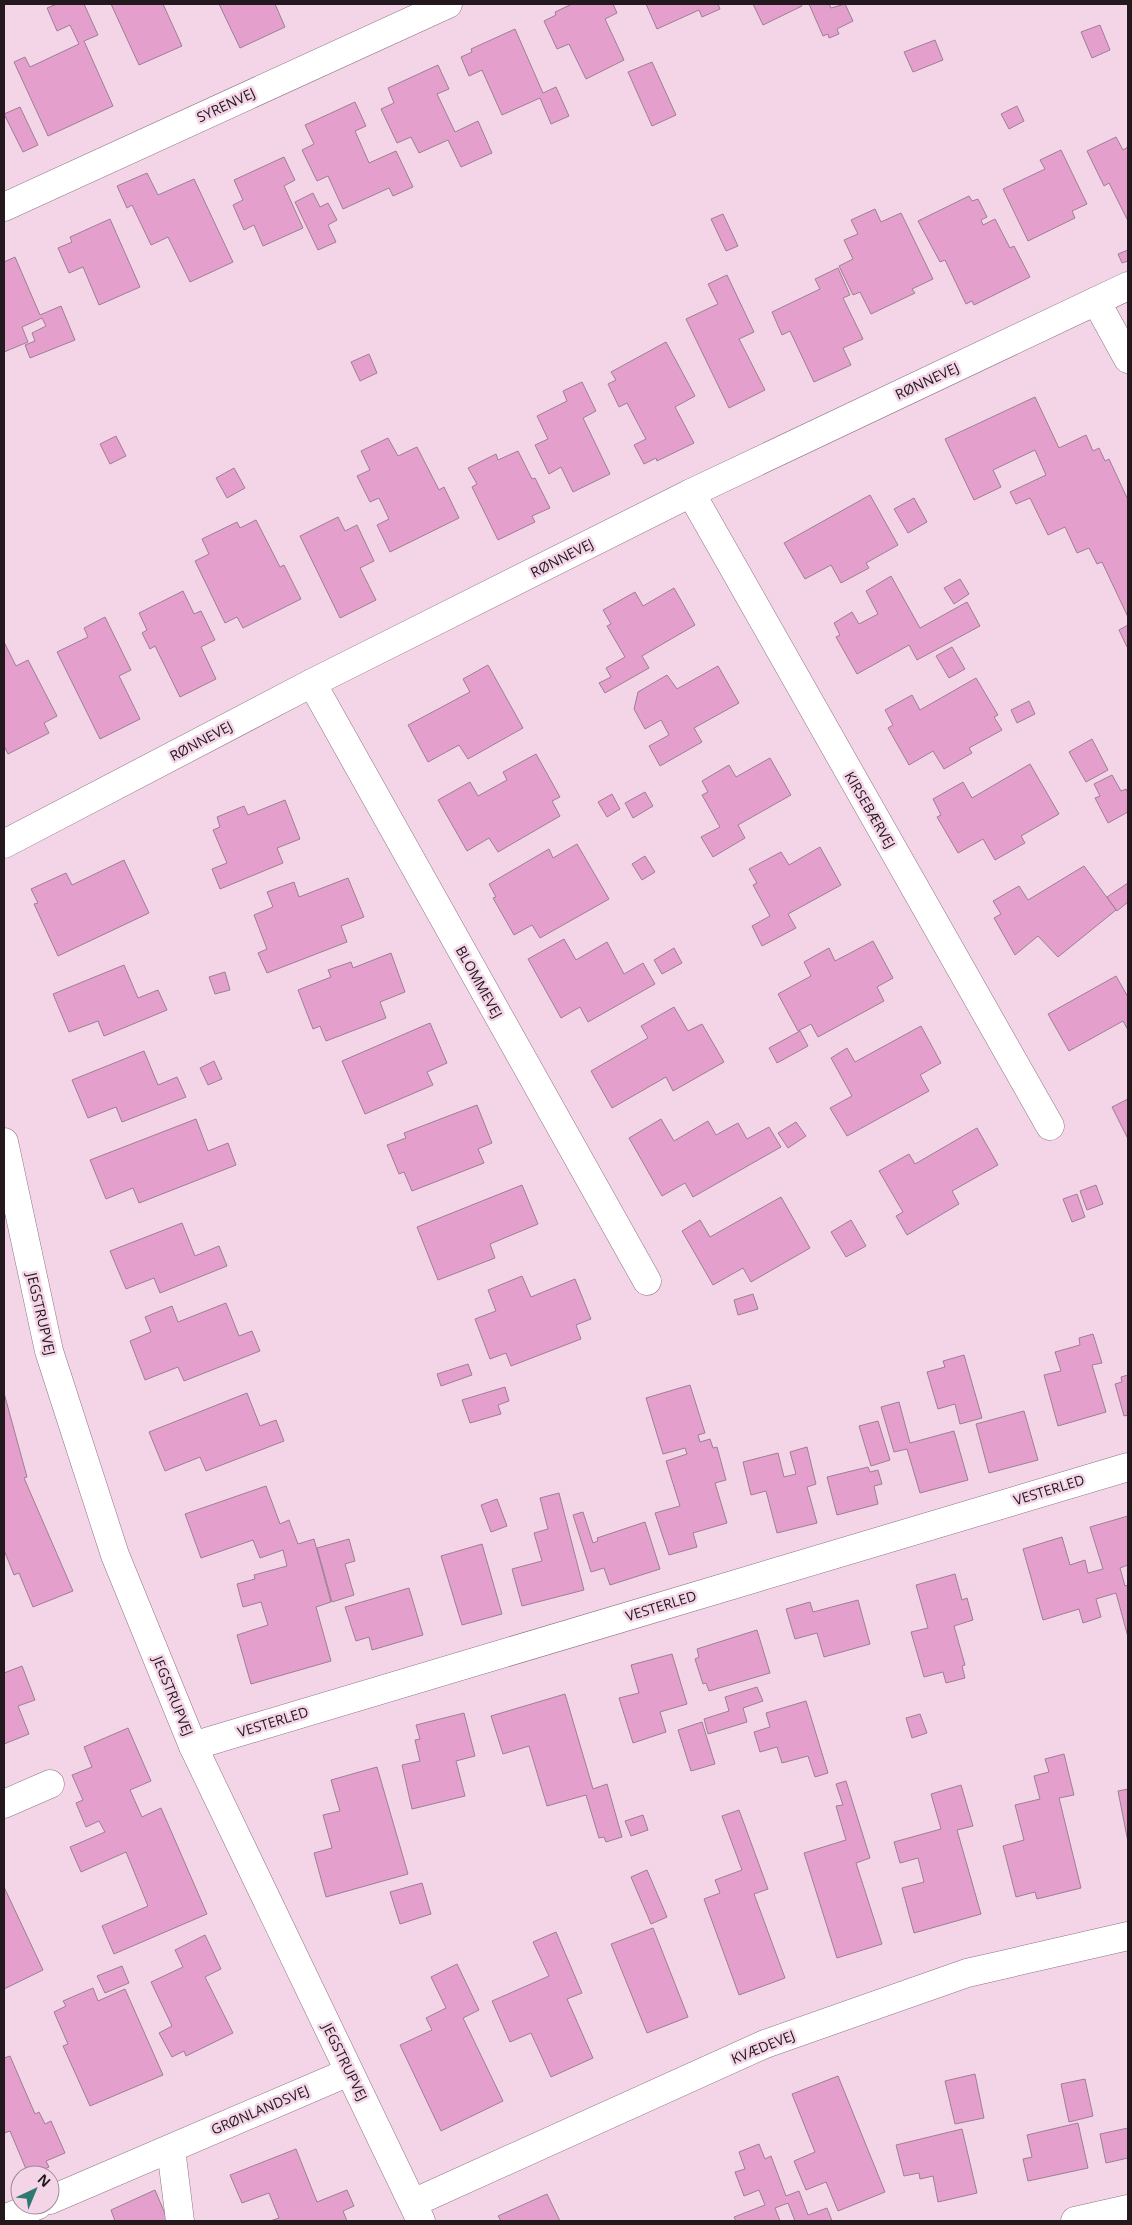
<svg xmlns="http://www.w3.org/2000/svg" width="1132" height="2225" font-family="'Open Sans',sans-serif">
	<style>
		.building { fill: #e59fcd; stroke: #9c8092 }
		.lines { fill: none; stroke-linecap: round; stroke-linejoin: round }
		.minor-casing { stroke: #8d7283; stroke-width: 29 }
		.tertiary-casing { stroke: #8d7283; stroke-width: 29 }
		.minor { stroke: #fff; stroke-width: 28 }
		.tertiary { stroke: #fff; stroke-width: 28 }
		.labels { text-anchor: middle; stroke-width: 5; stroke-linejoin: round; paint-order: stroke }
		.street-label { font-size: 14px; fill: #22181e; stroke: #f4d5e8 }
	</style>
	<rect width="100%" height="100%" fill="#f4d5e8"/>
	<g class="building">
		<polygon points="57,4 84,4 98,35 84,41 113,106 48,136 14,62 25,57 30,67 79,44 70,25 57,31 47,8"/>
		<polygon points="111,4 163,4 182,46 139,65"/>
		<polygon points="219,4 275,4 285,27 240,48"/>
		<polygon points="572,4 613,4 617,13 605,19 624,60 586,79 569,44 557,49 544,21 556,15 555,12"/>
		<polygon points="646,4 718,4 720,9 702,17 699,10 657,29"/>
		<polygon points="753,4 801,4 802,6 763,25"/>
		<polygon points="809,4 829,4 831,8 845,4 853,21 837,29 839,34 829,38 828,34 823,36"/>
		<polygon points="1100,25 1110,50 1092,58 1081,32"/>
		<polygon points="515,29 543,93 556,87 569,116 551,124 540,98 502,115 482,70 469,76 461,57 472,52 471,49"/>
		<polygon points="935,40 943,60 913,72 904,52"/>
		<polygon points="652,62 676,115 652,126 628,72"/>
		<polygon points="438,65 449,89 437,94 455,132 478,121 492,153 461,167 448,140 419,153 411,137 397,143 381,109 394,103 388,88"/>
		<polygon points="355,102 366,126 355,131 369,163 396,151 413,187 393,196 389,188 343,209 328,176 317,181 302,150 314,144 305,125"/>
		<polygon points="1017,106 1024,121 1009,129 1001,114"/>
		<polygon points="20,107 38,145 23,152 4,114"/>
		<polygon points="1116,137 1123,150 1128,147 1128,221 1109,183 1104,186 1087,151"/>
		<polygon points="1061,150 1087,204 1072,211 1075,218 1028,241 1003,189 1045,169 1040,160"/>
		<polygon points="284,157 295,180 284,186 303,228 263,246 254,225 244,230 233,205 243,200 234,180"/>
		<polygon points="147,173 158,195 194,179 233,262 190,282 168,237 151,245 132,205 127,208 117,186"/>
		<polygon points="313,193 320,207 328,203 337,220 328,225 336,242 318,250 295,202"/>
		<polygon points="969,196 972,201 978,199 987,217 981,220 983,225 995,219 1010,248 1014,246 1030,277 974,305 972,301 966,304 945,260 940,262 918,221"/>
		<polygon points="875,209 881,222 901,213 933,279 912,289 915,293 871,314 860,292 853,295 839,266 853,259 844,240 858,234 851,220"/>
		<polygon points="723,214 738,246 726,251 711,219"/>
		<polygon points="110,219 140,287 99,305 83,267 69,273 58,248 72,242 70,237"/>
		<polygon points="1128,250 1128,261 1122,263 1118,254"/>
		<polygon points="15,257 40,315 61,306 75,340 30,358 25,345 35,341 32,333 46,326 42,318 22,327 28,342 4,352 4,262"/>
		<polygon points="838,268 850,295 843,298 863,339 843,348 851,365 814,382 790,331 782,335 772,312 820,289 815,279"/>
		<polygon points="727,275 754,332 739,339 765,390 729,408 686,319 718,304 708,284"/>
		<polygon points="666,342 695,396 675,407 694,443 657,461 656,458 644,464 634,445 646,439 627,403 619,407 608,384 616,380 611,372"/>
		<polygon points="369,354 377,373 360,381 351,362"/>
		<polygon points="582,382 596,411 583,418 610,474 573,492 561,467 549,474 535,445 548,439 537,416 567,401 563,391"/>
		<polygon points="1035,397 1059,448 1086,435 1093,451 1099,448 1105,461 1109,459 1128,500 1128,617 1102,562 1097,564 1089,548 1077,553 1065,527 1048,535 1030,498 1016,504 1010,492 1046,475 1035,450 993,470 1001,487 974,500 945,439"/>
		<polygon points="116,436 126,456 110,464 100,444"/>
		<polygon points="388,438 398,456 417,447 439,490 444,487 459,518 390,552 377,525 389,519 379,498 370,502 357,476 370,470 361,451"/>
		<polygon points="518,451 532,479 535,478 550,508 532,516 535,522 498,540 472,487 477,484 468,468 496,454 498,460"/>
		<polygon points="234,468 245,488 227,498 216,478"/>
		<polygon points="870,495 898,545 866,563 869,568 841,583 831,565 805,579 784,543"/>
		<polygon points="914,498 927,522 908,533 894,509"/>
		<polygon points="338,517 345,531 357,525 374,561 360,568 376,600 340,618 300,536"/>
		<polygon points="256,520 280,567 284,565 301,599 243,628 237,617 225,623 195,561 209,554 202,539 237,522 240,528"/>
		<polygon points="891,576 920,628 967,602 980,626 917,660 909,645 857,674 836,637 840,635 834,623 852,612 859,624 878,614 866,591"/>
		<polygon points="960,579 969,594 954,604 944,588"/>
		<polygon points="674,588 695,625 642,656 649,668 605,693 599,683 611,677 606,668 625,657 607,626 611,624 603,610 635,592 643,606"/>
		<polygon points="183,591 194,614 201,611 215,640 201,647 216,679 180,697 155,646 150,649 142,633 147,630 139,613"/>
		<polygon points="105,617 131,670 119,676 140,719 100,739 57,652 88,637 84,628"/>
		<polygon points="1128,625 1128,646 1127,647 1119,630"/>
		<polygon points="4,642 16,666 28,660 57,716 44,723 49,733 8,754 4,746"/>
		<polygon points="952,647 965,669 949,678 936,656"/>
		<polygon points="488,665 523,728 468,759 459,745 428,762 408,725 470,692 463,679"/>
		<polygon points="718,666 739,703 694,728 702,742 660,766 649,746 669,735 661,720 645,729 634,709 638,692 667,675 677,689"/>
		<polygon points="976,678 998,715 994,717 1002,730 969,748 972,753 944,769 933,751 909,765 888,728 893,725 885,710 912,695 920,710"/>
		<polygon points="1029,701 1035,714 1017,723 1011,710"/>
		<polygon points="1092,739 1108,770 1086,782 1069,752"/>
		<polygon points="536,754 560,797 552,801 560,816 498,852 489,838 467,851 438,800 470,782 478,796 507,780 503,772"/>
		<polygon points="770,758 791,795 738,825 745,838 713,857 701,837 720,827 702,795 708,792 702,781 729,765 736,777"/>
		<polygon points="1030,764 1059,814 1021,836 1025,843 995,860 983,839 958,853 937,817 941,815 933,799 963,782 972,798"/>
		<polygon points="1112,775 1121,791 1126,789 1128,793 1128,812 1108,823 1095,798 1100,796 1094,784"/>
		<polygon points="645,792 653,806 633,818 625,803"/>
		<polygon points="612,794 620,809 607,817 598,802"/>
		<polygon points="285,800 300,839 277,848 283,863 220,889 212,869 227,863 213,830 220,827 217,817 244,806 248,815"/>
		<polygon points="577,844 609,899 540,938 532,925 514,935 493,898 496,897 489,884 549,849 553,858"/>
		<polygon points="820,847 841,885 788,914 796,928 762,946 752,926 770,916 753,885 757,883 749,869 781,852 789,865"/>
		<polygon points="645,856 655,872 642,880 632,864"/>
		<polygon points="124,860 149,913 58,956 34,904 38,903 31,889 66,873 72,885"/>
		<polygon points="1084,866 1116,910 1058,957 1038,936 1015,955 994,918 1001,914 993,901 1019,886 1028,900"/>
		<polygon points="348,878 364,917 341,926 347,942 267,973 258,953 267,949 254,915 273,907 267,892 294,882 299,897"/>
		<polygon points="1128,883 1128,902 1117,911 1107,897"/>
		<polygon points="564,939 576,960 607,942 624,974 643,963 655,984 588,1022 580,1007 561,1018 528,959"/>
		<polygon points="873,941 893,978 877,987 884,1001 818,1037 811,1024 798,1031 778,994 811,976 804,962 829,948 835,961"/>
		<polygon points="674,948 682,963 662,974 654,960"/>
		<polygon points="391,953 405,992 380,1002 386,1018 326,1041 320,1026 313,1029 298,990 331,977 328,970 351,962 353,968"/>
		<polygon points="124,965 138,998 158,990 167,1010 104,1036 98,1021 69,1032 53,994"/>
		<polygon points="225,972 230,990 215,994 209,977"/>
		<polygon points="1116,976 1128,997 1128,1030 1123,1021 1069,1051 1048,1014"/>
		<polygon points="674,1007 688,1031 702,1024 724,1062 673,1091 666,1077 612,1108 591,1071 648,1038 641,1026"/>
		<polygon points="430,1023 447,1063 427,1072 433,1085 365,1114 342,1061"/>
		<polygon points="921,1026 941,1063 920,1075 929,1091 847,1136 830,1108 852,1096 831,1058 847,1048 855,1062"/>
		<polygon points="800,1031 808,1046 777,1063 769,1048"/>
		<polygon points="144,1051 158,1085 177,1077 186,1097 122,1122 116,1107 88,1118 72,1080"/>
		<polygon points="214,1061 222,1079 208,1085 200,1068"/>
		<polygon points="1128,1099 1128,1139 1112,1107"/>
		<polygon points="477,1105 492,1143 478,1149 484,1163 412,1191 404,1172 399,1174 387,1145 406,1138 404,1133"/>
		<polygon points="196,1119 208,1151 228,1143 236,1165 139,1203 133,1188 106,1199 90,1160"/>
		<polygon points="661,1119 674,1141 708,1121 716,1135 738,1123 747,1139 769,1127 781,1147 693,1197 685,1183 662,1196 629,1138"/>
		<polygon points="796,1122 806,1136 788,1148 778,1133"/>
		<polygon points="977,1128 998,1165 952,1191 959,1204 907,1235 896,1216 903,1212 879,1171 909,1154 915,1164"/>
		<polygon points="522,1185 538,1224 490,1244 495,1258 438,1280 417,1227"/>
		<polygon points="1096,1185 1103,1204 1087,1210 1080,1191"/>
		<polygon points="1077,1194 1085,1217 1072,1222 1063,1199"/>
		<polygon points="781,1197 810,1248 751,1282 743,1268 713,1285 682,1231 700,1220 710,1237"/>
		<polygon points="851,1220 866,1246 846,1257 831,1232"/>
		<polygon points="182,1223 195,1256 219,1246 227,1266 160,1293 154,1278 126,1289 110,1251"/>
		<polygon points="522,1276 531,1297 575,1279 591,1319 576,1325 581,1339 511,1366 506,1353 490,1359 475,1319 496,1311 488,1290"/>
		<polygon points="753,1294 758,1309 738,1315 734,1300"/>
		<polygon points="226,1303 239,1336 252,1331 260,1351 184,1381 178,1367 145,1380 130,1341 151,1332 145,1317 172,1306 178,1322"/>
		<polygon points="1093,1334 1102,1363 1092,1365 1106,1412 1058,1426 1044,1375 1061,1371 1055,1352 1080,1345 1079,1338"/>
		<polygon points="964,1355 982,1418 960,1424 955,1404 938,1409 927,1372 945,1367 943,1361"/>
		<polygon points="468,1364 472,1375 441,1386 437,1374"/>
		<polygon points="1128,1375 1128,1415 1124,1416 1115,1384 1122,1382 1121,1377"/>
		<polygon points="690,1385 705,1433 698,1435 700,1442 710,1439 713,1448 717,1447 726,1480 715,1483 727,1523 693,1533 697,1547 669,1555 655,1513 680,1506 666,1461 687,1454 685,1448 663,1454 646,1398"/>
		<polygon points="505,1387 509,1401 498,1405 501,1414 470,1423 462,1400"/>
		<polygon points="4,1393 27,1477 24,1478 73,1591 33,1607 19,1573 14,1575 4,1550"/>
		<polygon points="247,1393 260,1426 276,1420 284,1441 206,1471 200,1457 165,1471 149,1432"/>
		<polygon points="899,1402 910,1443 954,1431 968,1480 920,1493 907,1449 894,1452 881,1407"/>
		<polygon points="1024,1411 1038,1460 989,1473 976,1424"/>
		<polygon points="878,1421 890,1460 871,1466 859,1426"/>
		<polygon points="807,1447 816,1484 807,1487 817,1523 777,1533 766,1491 751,1495 743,1462 778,1453 784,1477 796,1474 790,1452"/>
		<polygon points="868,1467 870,1472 878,1470 882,1484 874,1486 878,1504 837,1515 827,1477"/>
		<polygon points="266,1486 280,1524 289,1520 298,1544 314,1539 331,1602 316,1607 331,1661 251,1684 237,1635 268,1625 261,1602 243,1607 237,1584 255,1579 254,1575 287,1566 283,1550 260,1558 253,1540 201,1558 185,1514"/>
		<polygon points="559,1493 584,1590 522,1606 512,1569 542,1561 534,1533 548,1529 540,1498"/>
		<polygon points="497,1499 507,1526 491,1532 481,1505"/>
		<polygon points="583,1512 593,1543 598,1541 597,1538 645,1522 660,1569 610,1585 604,1568 591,1572 573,1515"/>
		<polygon points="1128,1516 1128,1565 1120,1568 1125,1586 1128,1585 1128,1637 1116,1593 1096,1599 1101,1617 1083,1623 1079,1609 1043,1620 1023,1549 1062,1537 1070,1565 1085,1560 1088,1573 1103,1569 1090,1527"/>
		<polygon points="349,1539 355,1561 345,1564 354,1595 332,1602 317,1548"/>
		<polygon points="482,1544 502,1614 462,1625 441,1556"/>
		<polygon points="955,1574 962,1600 967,1598 973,1620 954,1626 965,1665 962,1666 965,1678 946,1683 943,1672 924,1677 911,1632 928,1628 916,1585"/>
		<polygon points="409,1588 423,1635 372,1650 369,1637 356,1641 345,1607"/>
		<polygon points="858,1600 870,1644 824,1657 817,1633 795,1639 786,1609 810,1602 813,1612"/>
		<polygon points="757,1630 770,1673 709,1691 706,1683 703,1684 695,1659 699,1657 697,1649"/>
		<polygon points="672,1654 687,1704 660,1712 666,1732 633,1743 619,1698 639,1693 631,1665"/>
		<polygon points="22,1666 35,1700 18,1706 29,1734 4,1744 4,1673"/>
		<polygon points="757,1687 763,1701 743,1708 747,1722 708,1734 704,1719 729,1711 725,1697"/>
		<polygon points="565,1694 593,1789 607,1784 622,1837 606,1842 604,1837 599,1838 586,1795 547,1806 529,1746 503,1754 491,1716"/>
		<polygon points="806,1701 828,1773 815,1777 808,1756 782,1763 777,1747 760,1752 754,1732 770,1727 766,1713"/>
		<polygon points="464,1713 475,1756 456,1761 465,1796 412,1809 402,1765 420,1761 415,1740 420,1739 416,1725"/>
		<polygon points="920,1714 927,1733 912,1738 906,1718"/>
		<polygon points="702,1722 715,1764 691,1771 678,1730"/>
		<polygon points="128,1728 151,1781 130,1790 142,1817 161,1808 207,1914 114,1954 102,1926 148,1906 126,1852 81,1872 70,1847 105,1832 99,1821 86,1827 76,1803 83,1800 72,1775 92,1767 84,1747"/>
		<polygon points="1064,1754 1074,1795 1059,1798 1081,1888 1037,1899 1035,1892 1016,1897 1003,1846 1024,1840 1015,1805 1040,1799 1034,1776 1049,1772 1045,1759"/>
		<polygon points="377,1767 408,1874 326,1897 314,1853 332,1848 323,1815 340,1811 331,1780"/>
		<polygon points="846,1781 870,1858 856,1863 882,1944 837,1958 804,1853 846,1840 836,1806 843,1805 836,1784"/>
		<polygon points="961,1785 973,1826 957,1830 981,1914 914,1933 902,1888 924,1882 918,1858 900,1863 894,1842 941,1829 931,1794"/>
		<polygon points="1128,1789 1128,1842 1118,1791"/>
		<polygon points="739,1810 768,1889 754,1894 785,1978 739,1995 704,1899 720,1893 715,1880 742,1870 722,1816"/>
		<polygon points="643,1815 648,1830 631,1836 625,1821"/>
		<polygon points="647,1870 667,1917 651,1924 631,1877"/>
		<polygon points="422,1883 431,1914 400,1924 390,1892"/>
		<polygon points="4,1887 43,1970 4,1989"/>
		<polygon points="653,1928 688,2017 647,2033 611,1944"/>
		<polygon points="556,1932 582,1993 567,1999 593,2058 551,2077 531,2033 510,2042 492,2001 549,1976 533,1942"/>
		<polygon points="205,1935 221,1969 205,1977 233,2033 186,2056 184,2051 172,2057 159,2033 172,2026 151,1982 183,1967 175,1950"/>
		<polygon points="457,1964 479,2010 463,2018 503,2101 441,2131 400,2045 432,2030 426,2018 446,2008 431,1977"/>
		<polygon points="122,1966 129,1983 105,1993 97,1976"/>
		<polygon points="93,1988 98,2001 125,1989 163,2075 90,2106 63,2046 68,2044 54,2012 66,2006 63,2001"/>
		<polygon points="10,2056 35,2114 39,2112 45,2124 51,2121 65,2153 46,2161 49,2167 33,2174 30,2168 26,2169 10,2131 4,2133 4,2058"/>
		<polygon points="975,2074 984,2118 955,2124 945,2081"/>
		<polygon points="838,2076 885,2192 838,2211 826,2182 806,2190 794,2161 815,2152 792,2094"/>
		<polygon points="1085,2079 1093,2116 1069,2122 1061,2084"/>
		<polygon points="1078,2123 1088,2168 1028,2181 1023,2159 1032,2157 1027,2135"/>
		<polygon points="1128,2128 1128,2158 1106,2163 1100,2134"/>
		<polygon points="962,2129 977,2193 938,2202 933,2176 920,2179 919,2173 904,2176 896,2145"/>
		<polygon points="759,2144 765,2159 771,2156 786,2196 799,2191 808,2215 827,2208 832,2221 795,2221 788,2203 775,2208 780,2221 736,2221 734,2217 765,2205 759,2190 744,2196 735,2172 745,2169 739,2152"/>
		<polygon points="296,2149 317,2202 347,2190 354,2206 343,2211 347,2221 270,2221 279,2218 269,2193 242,2203 230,2175"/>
		<polygon points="155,2190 168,2221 115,2221 111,2210"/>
		<polygon points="547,2194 560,2221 501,2221 498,2216"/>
	</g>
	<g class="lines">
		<defs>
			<g id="minor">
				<polyline points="4,207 448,4"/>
				<polyline points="1096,301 1128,359"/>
				<polyline points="691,493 1050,1126"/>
				<polyline points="312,683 647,1281"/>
				<polyline points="4,844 312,683 691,493 1128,286"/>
				<polyline points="193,1746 1128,1467"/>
				<polyline points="4,1804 50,1784"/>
				<polyline points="171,2149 180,2221"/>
				<polyline points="50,2200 349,2072"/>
				<polyline points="413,2203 765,2044 967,1973 1128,1936"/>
				<polyline points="4,2219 38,2205"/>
				<polyline points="1075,2221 1128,2209"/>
			</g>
			<polyline id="tertiary" points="4,1142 49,1351 115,1555 193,1746 421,2221"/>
		</defs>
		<use href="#minor" class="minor-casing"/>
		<use href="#tertiary" class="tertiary-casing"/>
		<use href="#minor" class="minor"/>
		<use href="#tertiary" class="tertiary"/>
	</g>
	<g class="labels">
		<g class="street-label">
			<text transform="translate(226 105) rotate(-25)" y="5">SYRENVEJ</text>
			<text transform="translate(927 381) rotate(-25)" y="5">RØNNEVEJ</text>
			<text transform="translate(562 558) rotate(-27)" y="5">RØNNEVEJ</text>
			<text transform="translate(201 741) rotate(-28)" y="5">RØNNEVEJ</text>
			<text transform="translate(870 810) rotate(60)" y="5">KIRSEBÆRVEJ</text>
			<text transform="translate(479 982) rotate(61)" y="5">BLOMMEVEJ</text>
			<text transform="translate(41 1314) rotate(77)" y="5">JEGSTRUPVEJ</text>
			<text transform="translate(1049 1490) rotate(-17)" y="5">VESTERLED</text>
			<text transform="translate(661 1606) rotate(-17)" y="5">VESTERLED</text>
			<text transform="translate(173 1696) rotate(68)" y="5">JEGSTRUPVEJ</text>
			<text transform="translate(273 1722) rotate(-17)" y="5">VESTERLED</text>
			<text transform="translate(763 2047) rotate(-22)" y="5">KVÆDEVEJ</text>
			<text transform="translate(345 2062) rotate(64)" y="5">JEGSTRUPVEJ</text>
			<text transform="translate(260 2110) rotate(-23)" y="5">GRØNLANDSVEJ</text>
		</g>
	</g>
	<rect width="1132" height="2225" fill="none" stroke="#22181e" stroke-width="10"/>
	<g transform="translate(35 2190) rotate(44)"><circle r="24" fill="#f4d5e8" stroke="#a08997"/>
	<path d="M0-4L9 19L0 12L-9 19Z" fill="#2f7874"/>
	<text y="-8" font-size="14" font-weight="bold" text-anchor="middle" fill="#22181e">N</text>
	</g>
</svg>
